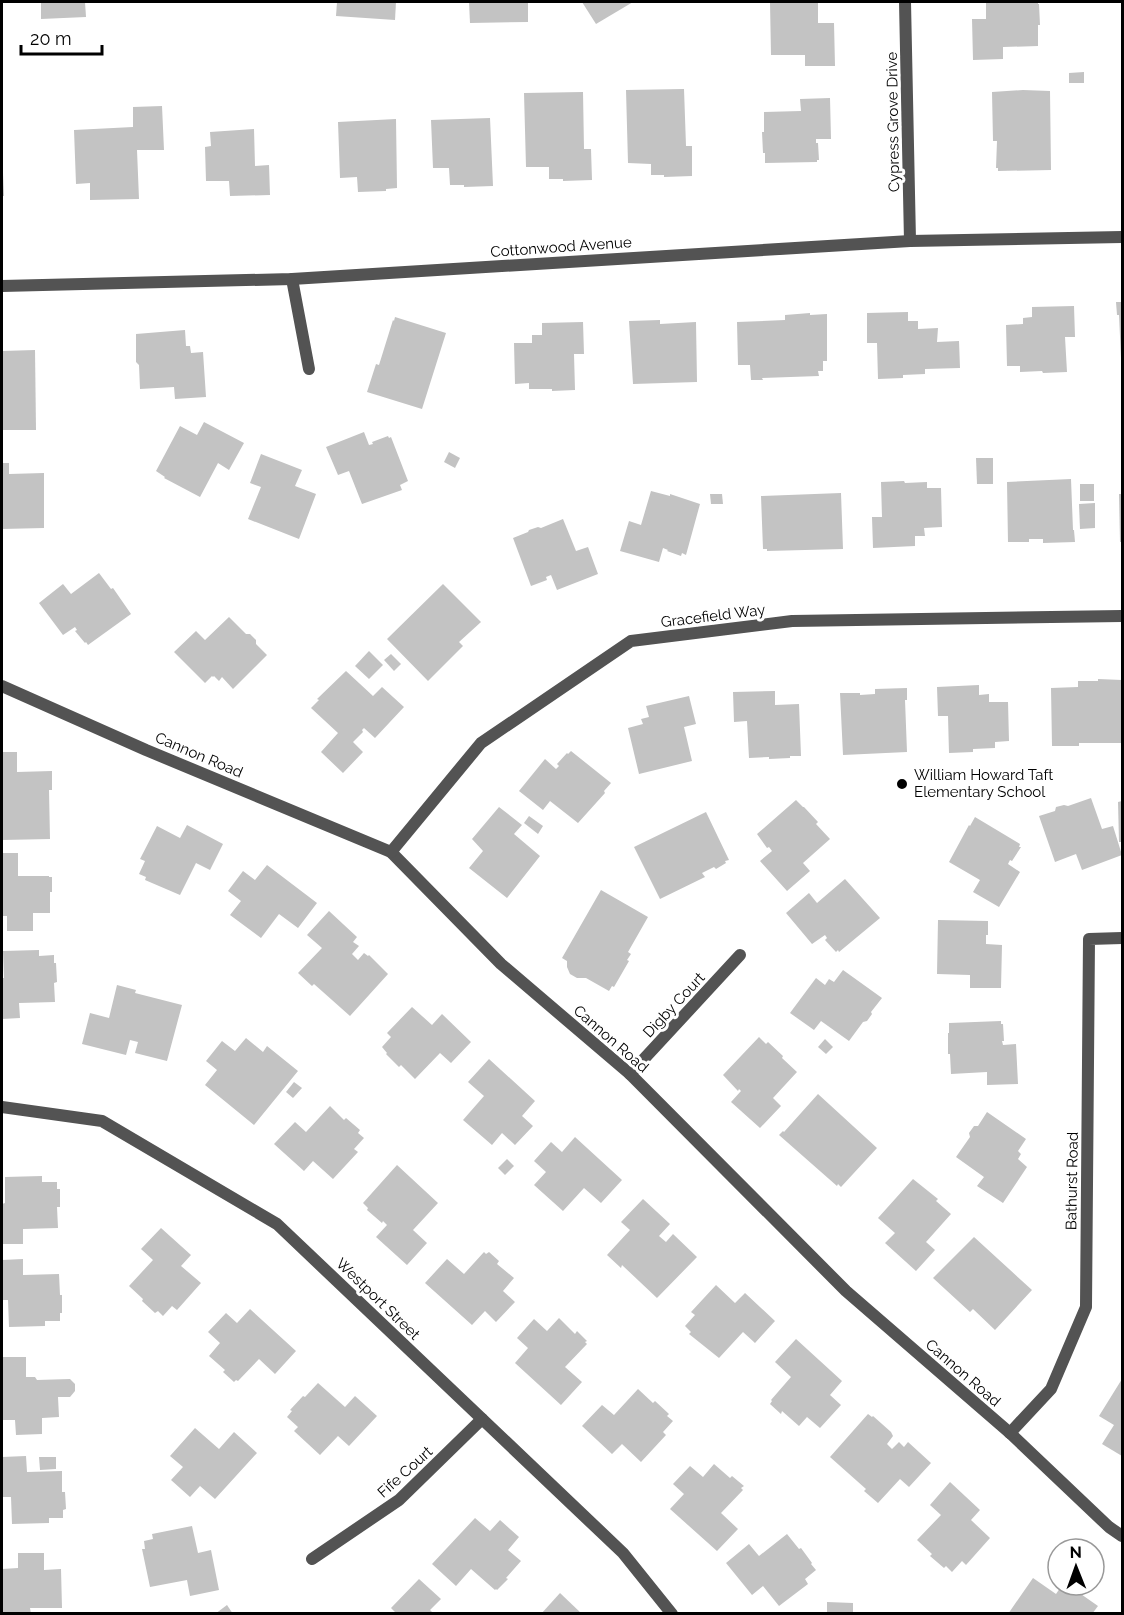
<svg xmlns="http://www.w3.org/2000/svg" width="1124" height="1615" font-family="Raleway,sans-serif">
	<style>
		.building { fill: #c3c3c3 }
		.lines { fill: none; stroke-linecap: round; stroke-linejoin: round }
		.street { stroke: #535353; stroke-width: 12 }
		.poi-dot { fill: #000; stroke: #fff; stroke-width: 2 }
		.labels { text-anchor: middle; stroke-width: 6; stroke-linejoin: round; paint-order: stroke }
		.street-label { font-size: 15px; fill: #000; stroke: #fff }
		.poi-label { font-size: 15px; fill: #000; stroke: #fff; text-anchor: start }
	</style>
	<rect width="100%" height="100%" fill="#fff"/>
	<g class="building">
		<polygon points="41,2 85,2 86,17 41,19"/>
		<polygon points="337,2 396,2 395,20 336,16"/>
		<polygon points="469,2 528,2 528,22 470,23"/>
		<polygon points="582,2 633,2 596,24"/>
		<polygon points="770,2 818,2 818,23 834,23 835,66 805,66 805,55 771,55"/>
		<polygon points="986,2 1038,2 1038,4 1039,4 1040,25 1038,25 1038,46 1003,47 1003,59 973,60 972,19 986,19"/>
		<polygon points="1084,72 1084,83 1069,83 1069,73"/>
		<polygon points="684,89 686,146 692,146 692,176 664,177 664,175 651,175 651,164 628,163 626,90"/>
		<polygon points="1023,90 1050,91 1051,170 998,171 998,168 996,168 997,141 993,141 992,92"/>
		<polygon points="583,92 584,149 591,149 592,180 563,181 563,179 549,179 549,167 526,167 524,93"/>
		<polygon points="830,98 831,139 816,139 816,143 818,143 819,160 817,160 817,162 765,163 765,153 763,153 762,132 764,132 764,112 801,111 800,99"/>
		<polygon points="162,106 164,150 137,150 139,199 90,200 90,183 76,184 74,130 133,127 133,107"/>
		<polygon points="490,118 493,186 464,187 464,185 450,185 449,168 433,168 431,120"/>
		<polygon points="396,119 397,188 386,189 386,191 358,192 357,177 340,178 338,122"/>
		<polygon points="254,129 255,166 269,165 270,195 230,196 229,181 206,181 205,147 211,146 210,132"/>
		<polygon points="2,173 3,173 4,196 2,196"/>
		<polygon points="1116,302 1122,302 1122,358 1121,358 1119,315 1117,315"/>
		<polygon points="1074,306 1075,337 1065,337 1067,372 1043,373 1042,371 1020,372 1020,366 1007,366 1006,325 1023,324 1023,318 1032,317 1032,307"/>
		<polygon points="908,312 908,321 918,321 918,329 938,328 937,342 959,341 960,368 925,369 925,374 903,375 903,378 878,379 877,343 867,343 867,313"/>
		<polygon points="810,313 810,315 827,314 827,361 823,361 823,371 818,371 819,376 762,378 763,380 751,380 750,365 738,365 737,322 785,320 785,315"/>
		<polygon points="395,317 446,333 422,409 367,392 376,364 379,365 393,320 394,321"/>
		<polygon points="660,320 660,324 696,322 697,382 633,384 629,321"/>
		<polygon points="583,322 584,354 574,354 575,390 552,391 552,389 529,389 529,383 515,384 514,343 532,343 532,335 542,335 542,323"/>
		<polygon points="185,330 186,346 190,346 191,353 203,352 206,397 175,399 174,387 140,389 139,365 136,362 136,334"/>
		<polygon points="35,350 36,430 2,430 2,351"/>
		<polygon points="204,422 244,443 229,470 218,463 200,497 164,478 165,477 156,471 180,426 197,435"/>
		<polygon points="364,432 369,445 373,444 372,442 388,436 389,438 391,437 408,481 400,485 402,490 362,504 349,471 338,475 326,447"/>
		<polygon points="449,452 460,458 455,468 444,462"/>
		<polygon points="261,454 302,470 295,486 316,494 299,539 248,519 261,487 250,483"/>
		<polygon points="976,458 993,458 993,484 977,484"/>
		<polygon points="2,463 9,463 9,474 44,473 44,528 2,529"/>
		<polygon points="1071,479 1073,530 1074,530 1075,542 1043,543 1043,539 1029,539 1029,542 1008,542 1007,482"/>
		<polygon points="904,481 905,483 927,482 927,488 941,488 942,527 924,528 925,536 915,536 915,546 873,548 872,517 882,517 881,482"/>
		<rect x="1080" y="484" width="14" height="17"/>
		<polygon points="651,491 670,496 670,494 700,504 686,555 682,553 681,556 667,551 668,550 663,548 659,562 620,551 629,521 641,525"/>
		<polygon points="841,493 843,549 767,551 767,549 763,549 761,496"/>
		<polygon points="710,494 722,494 723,504 711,504"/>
		<polygon points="1119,494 1122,494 1122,542 1120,542"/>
		<polygon points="1095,503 1095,528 1080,529 1079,504"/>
		<polygon points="563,519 576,551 588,547 598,574 557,590 551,575 546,577 547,580 531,586 513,538 528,532 529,530 538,527 541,528"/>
		<polygon points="99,573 111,589 113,588 131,614 88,645 86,642 85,643 75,631 77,630 75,627 63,635 39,603 63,584 71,594"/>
		<polygon points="443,584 481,622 459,642 463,646 428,681 387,639"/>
		<polygon points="229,617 246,634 250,634 256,640 256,644 267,655 233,689 222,677 219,681 214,676 213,677 212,676 205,683 174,652 196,631 205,640"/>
		<polygon points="369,651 383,665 369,679 355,666"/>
		<polygon points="391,654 401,664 394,671 384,660"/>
		<polygon points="346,671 373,696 382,687 404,707 375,738 364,728 362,730 363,732 353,742 363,752 343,773 321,752 338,733 311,708 319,700 317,699"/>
		<polygon points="1098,679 1122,680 1122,736 1121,736 1121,743 1079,743 1079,746 1052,746 1051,688 1078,687 1078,681 1098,681"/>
		<polygon points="979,685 979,695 989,694 989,702 1008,702 1009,741 995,742 995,748 973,749 973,752 949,753 948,716 938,716 937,687"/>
		<polygon points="907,688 907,700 905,700 907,752 843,755 840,693 860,693 860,695 875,694 875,689"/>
		<polygon points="775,691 775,705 799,704 801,756 790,756 790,758 769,759 769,757 749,758 747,721 734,722 733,692"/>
		<polygon points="689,696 696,724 684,727 692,761 639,774 628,728 643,724 641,719 649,717 646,706"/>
		<polygon points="571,751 611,783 604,791 605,793 578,823 550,801 543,810 519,791 545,759 556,769 559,766 557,764 567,753 568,754"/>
		<polygon points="2,752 17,752 17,772 52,771 52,790 49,790 50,839 2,840"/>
		<polygon points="1091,798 1102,829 1113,826 1122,855 1082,870 1076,854 1055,862 1039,816 1055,811 1056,807 1064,805 1068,806"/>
		<polygon points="796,800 803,807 804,807 818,822 816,824 830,839 803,863 810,871 787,891 760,861 772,851 769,847 767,848 757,834"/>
		<polygon points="1122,801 1122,842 1119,842 1118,802"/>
		<polygon points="499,807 522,825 514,834 540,856 507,898 469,868 483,851 472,839"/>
		<polygon points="706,812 729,860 725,861 726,863 716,869 714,867 702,873 705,877 660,899 634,847"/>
		<polygon points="529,816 543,826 538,834 524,823"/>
		<polygon points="975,817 1020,844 1019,847 1021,847 1012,861 1010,860 1008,864 1020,872 999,907 973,892 980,880 949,862 969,825 970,826"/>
		<polygon points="187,825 223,844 210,870 196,863 180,895 145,880 146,877 139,874 145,861 140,859 157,826 180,838"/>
		<polygon points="2,853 18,853 18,876 49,876 49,877 52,877 52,892 50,892 50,913 33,913 33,931 7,931 7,916 2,916"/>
		<polygon points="267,865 317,903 298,928 279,914 261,938 230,915 241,901 228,891 243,871 255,880"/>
		<polygon points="845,879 880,918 839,952 838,950 836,952 825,940 827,938 825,935 812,944 786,913 809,893 817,903"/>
		<polygon points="601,890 648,917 628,952 631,954 627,960 629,961 614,987 612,986 609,991 586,978 577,978 570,974 567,967 567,961 562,958"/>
		<polygon points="329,911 357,937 353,942 359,946 352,954 358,960 364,953 368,956 369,955 388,974 350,1016 314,984 312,986 298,973 322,948 307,935"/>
		<polygon points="938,920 988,921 988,935 986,935 986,944 1002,945 1001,988 970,988 970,975 937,974"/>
		<polygon points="39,950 39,956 54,955 54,963 56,963 57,982 54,983 55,1002 19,1003 20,1018 2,1019 2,978 4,978 3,951"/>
		<polygon points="843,970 882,998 871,1012 872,1014 867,1021 863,1022 849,1041 821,1021 814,1030 790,1013 816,978 825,985 829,979 834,982"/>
		<polygon points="117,985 136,990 135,993 182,1005 167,1061 135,1053 138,1042 130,1040 126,1055 82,1044 90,1013 109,1018"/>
		<polygon points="412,1007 432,1025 442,1014 471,1042 451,1063 440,1053 415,1079 401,1065 399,1067 386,1054 387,1053 382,1047 391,1037 387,1033"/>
		<polygon points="1001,1021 1001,1024 1003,1024 1004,1041 1002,1041 1003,1045 1016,1044 1018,1084 987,1085 987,1072 951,1074 950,1054 948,1054 948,1033 949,1033 949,1023"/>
		<polygon points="759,1037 766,1044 768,1042 783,1056 782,1058 797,1072 773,1098 781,1106 760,1128 731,1102 741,1091 739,1089 738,1091 723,1075"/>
		<polygon points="246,1038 263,1052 267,1046 298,1071 254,1125 205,1085 217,1070 206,1061 222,1041 235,1051"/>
		<polygon points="825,1039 833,1047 826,1054 818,1047"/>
		<polygon points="489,1059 535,1101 522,1116 533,1126 515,1145 502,1133 492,1145 463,1120 484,1096 468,1082"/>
		<polygon points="294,1082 302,1088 293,1098 286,1092"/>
		<polygon points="818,1094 877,1148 841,1187 838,1184 837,1186 779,1135 783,1131 784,1132"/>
		<polygon points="330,1106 344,1120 346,1118 360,1130 358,1133 364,1138 354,1149 358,1152 333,1179 313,1161 304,1171 274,1144 295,1122 306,1132"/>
		<polygon points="987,1112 1026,1139 1018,1151 1021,1154 1018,1159 1027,1167 1003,1203 977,1186 984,1177 956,1157 970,1137 969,1133 974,1126 978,1126"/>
		<polygon points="575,1137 622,1180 601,1203 584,1188 563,1211 534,1185 546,1172 534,1161 551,1142 562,1152"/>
		<polygon points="507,1159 514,1166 505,1175 498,1168"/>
		<polygon points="397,1165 438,1203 413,1230 427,1243 407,1265 376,1237 387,1225 383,1221 382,1223 367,1210 368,1208 363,1203"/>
		<polygon points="42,1176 42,1182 57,1182 57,1189 60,1189 60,1207 57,1207 58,1228 23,1229 23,1244 2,1244 2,1204 5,1203 5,1177"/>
		<polygon points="913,1179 938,1199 936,1201 951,1214 926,1242 935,1250 916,1271 885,1243 895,1233 878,1218"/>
		<polygon points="643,1199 670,1224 659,1236 666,1242 673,1234 697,1257 657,1298 622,1265 621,1268 607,1255 630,1230 621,1222"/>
		<polygon points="161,1228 191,1255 181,1266 201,1283 177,1310 172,1306 163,1316 158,1311 155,1313 142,1301 143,1299 129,1286 153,1260 141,1249"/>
		<polygon points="974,1237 1032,1290 995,1330 973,1309 970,1312 933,1278"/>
		<polygon points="484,1252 486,1254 489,1252 499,1261 497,1264 514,1278 503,1291 515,1302 496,1322 485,1311 472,1325 425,1283 447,1259 464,1274"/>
		<polygon points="23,1259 23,1275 59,1274 60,1295 62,1295 62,1313 60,1313 60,1321 45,1321 45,1326 9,1327 8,1300 2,1300 2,1260"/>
		<polygon points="716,1285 735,1303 745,1293 775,1321 755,1343 743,1332 719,1358 689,1334 691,1332 685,1326 695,1315 691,1312"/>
		<polygon points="250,1309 296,1351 275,1374 259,1359 238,1381 236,1380 234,1382 223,1372 225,1370 209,1356 220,1343 208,1332 226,1313 237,1323"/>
		<polygon points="559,1318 575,1334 577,1331 587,1341 585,1342 587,1344 565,1367 582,1382 561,1405 515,1363 528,1348 517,1338 534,1319 547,1331"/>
		<polygon points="796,1339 842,1381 830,1395 841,1405 820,1428 807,1417 799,1426 782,1411 781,1414 770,1404 772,1401 771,1400 791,1377 775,1362"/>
		<polygon points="2,1357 26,1357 26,1377 35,1377 37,1380 70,1379 75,1384 75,1391 70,1397 58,1397 59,1417 42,1418 42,1434 16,1435 15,1420 2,1420"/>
		<polygon points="1122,1379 1122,1456 1102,1444 1114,1425 1099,1416"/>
		<polygon points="318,1383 345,1407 355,1396 377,1416 349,1446 338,1436 320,1455 294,1431 298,1427 287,1417 292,1411 290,1410 303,1396 305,1397"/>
		<polygon points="638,1389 653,1403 655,1401 669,1414 667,1416 673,1421 663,1432 666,1435 641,1462 622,1444 612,1454 582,1426 602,1405 614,1415"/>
		<polygon points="868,1414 872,1417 873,1416 891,1432 893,1436 887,1444 892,1449 899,1442 904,1447 908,1442 931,1463 909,1487 900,1479 878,1503 864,1491 866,1489 830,1457"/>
		<polygon points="195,1428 219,1449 234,1432 257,1453 215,1499 200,1486 190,1497 171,1480 183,1467 170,1456"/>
		<polygon points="26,1456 27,1472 62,1471 62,1492 65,1492 66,1509 63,1510 63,1518 49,1518 49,1523 12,1524 11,1497 2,1497 2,1457"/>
		<polygon points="39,1457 56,1457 56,1469 40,1470"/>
		<polygon points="714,1464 730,1478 732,1476 744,1486 741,1488 743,1490 721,1513 738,1529 717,1551 670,1509 684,1494 673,1484 690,1466 703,1477"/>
		<polygon points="950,1482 980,1510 971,1520 990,1538 966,1565 962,1561 952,1572 946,1566 944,1568 930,1556 932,1554 917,1540 941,1515 930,1505"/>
		<polygon points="475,1518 490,1531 500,1520 519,1537 508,1550 521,1561 506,1578 508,1579 497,1590 496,1589 495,1590 471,1569 456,1586 432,1564"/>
		<polygon points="192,1526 198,1553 211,1550 219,1590 190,1596 187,1580 150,1587 142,1549 145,1549 144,1541 153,1539 152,1534"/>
		<polygon points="787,1534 799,1549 801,1548 812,1563 811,1564 816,1570 805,1579 808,1584 779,1606 763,1586 752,1595 726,1563 749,1544 759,1556"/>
		<polygon points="18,1553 44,1553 44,1570 61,1569 62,1608 30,1608 31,1614 2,1614 2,1569 18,1568"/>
		<polygon points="1033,1578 1056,1594 1062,1585 1068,1585 1098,1606 1092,1614 1008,1614"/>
		<polygon points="419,1579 441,1599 430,1610 434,1614 397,1614 391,1608"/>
		<polygon points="560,1593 582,1614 541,1614"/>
		<polygon points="827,1602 853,1603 853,1614 827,1614"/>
		<polygon points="227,1605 233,1614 215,1614"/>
	</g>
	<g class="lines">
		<g class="street">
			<polyline points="905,2 910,241"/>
			<polyline points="292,279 309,369"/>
			<polyline points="2,286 292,279 910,241 1122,237"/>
			<polyline points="2,686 146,750 391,852 501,964 630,1074 846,1291 1010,1433 1109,1527 1122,1536"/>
			<polyline points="391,852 481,743 631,641 792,621 1122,616"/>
			<polyline points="630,1074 740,955"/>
			<polyline points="2,1107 102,1121 277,1224 623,1553 672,1614"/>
			<polyline points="1010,1433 1051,1389 1086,1307 1089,939 1122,938"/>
			<polyline points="312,1559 399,1500 482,1419"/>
		</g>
	</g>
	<circle class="poi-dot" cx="902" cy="784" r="6"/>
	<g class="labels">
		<g class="street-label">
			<text transform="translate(893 122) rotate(-91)" y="5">Cypress Grove Drive</text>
			<text transform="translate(561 247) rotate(-4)" y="5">Cottonwood Avenue</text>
			<text transform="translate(713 616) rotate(-7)" y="5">Gracefield Way</text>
			<text transform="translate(199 755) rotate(23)" y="5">Cannon Road</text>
			<text transform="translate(674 1005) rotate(-47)" y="5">Digby Court</text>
			<text transform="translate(611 1039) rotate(41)" y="5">Cannon Road</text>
			<text transform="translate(1072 1181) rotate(-89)" y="5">Bathurst Road</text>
			<text transform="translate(378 1299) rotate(44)" y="5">Westport Street</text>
			<text transform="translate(963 1373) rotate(41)" y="5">Cannon Road</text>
			<text transform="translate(405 1472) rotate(-42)" y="5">Fife Court</text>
		</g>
		<g class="poi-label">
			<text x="914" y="780">William Howard Taft<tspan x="914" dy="17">Elementary School</tspan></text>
		</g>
	</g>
	<rect width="1124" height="1615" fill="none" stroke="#000000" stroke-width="6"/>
	<g transform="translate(1076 1567) rotate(359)"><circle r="28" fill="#ffffff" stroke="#999999" stroke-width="1.5"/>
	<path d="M0-4.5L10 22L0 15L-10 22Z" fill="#000000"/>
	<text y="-9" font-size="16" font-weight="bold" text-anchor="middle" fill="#000000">N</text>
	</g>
	<path d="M21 45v9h81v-9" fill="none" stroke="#000000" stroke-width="3"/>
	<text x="30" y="45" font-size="18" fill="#000000" stroke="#ffffff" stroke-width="4.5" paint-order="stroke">20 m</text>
</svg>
